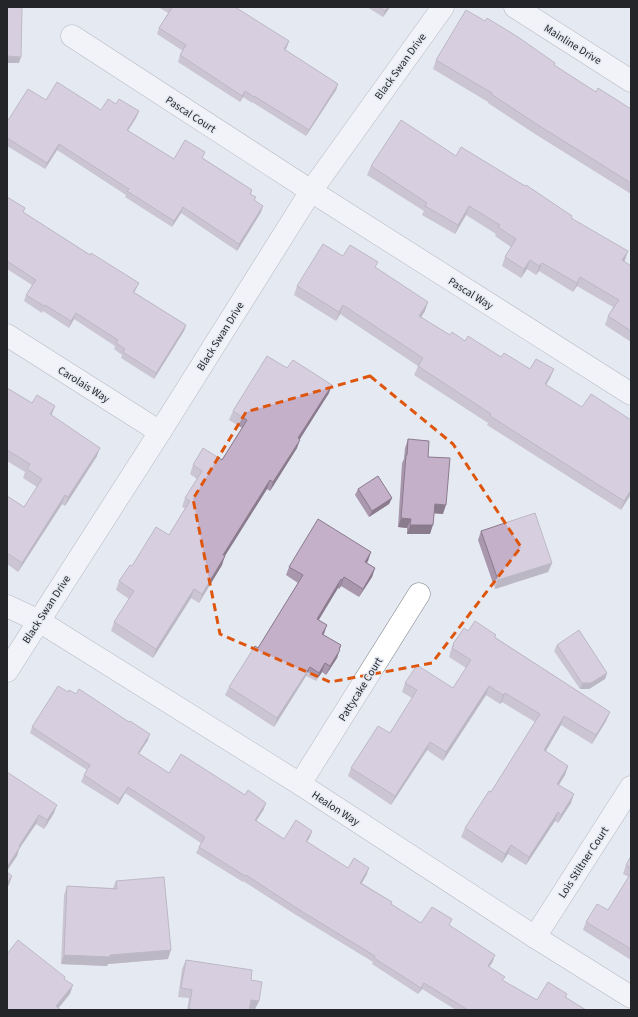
<svg xmlns="http://www.w3.org/2000/svg" width="638" height="1017" font-family="'Source Sans 3',sans-serif">
	<style>
		.lines { fill: none; stroke-linecap: round; stroke-linejoin: round }
		.minor-casing { stroke: #7b7f86; stroke-width: 23 }
		.minor { stroke: #fff; stroke-width: 22 }
		.wall { fill: #a997ae }
		.shaded-wall { fill: #8a7b8d }
		.building { fill: #c5b0ca; stroke: #8a7b8d }
		.marked { fill: none; stroke: #de560d; stroke-width: 3; stroke-dasharray: 8 5; stroke-linejoin: round }
		.labels { text-anchor: middle; stroke-width: 3; stroke-linejoin: round; paint-order: stroke }
		.street-label { font-size: 11px; fill: #242529; stroke: #e5e9f2 }
	</style>
	<rect width="100%" height="100%" fill="#e5e9f2"/>
	<g class="lines">
		<defs>
			<g id="minor">
				<polyline points="515,7 631,81"/>
				<polyline points="72,36 311,191 631,394"/>
				<polyline points="7,335 160,432"/>
				<polyline points="7,606 39,621 300,784 535,937 631,997"/>
				<polyline points="7,671 160,432 311,191 443,7"/>
				<polyline points="300,784 419,594"/>
				<polyline points="535,937 631,787"/>
			</g>
		</defs>
		<use href="#minor" class="minor-casing"/>
		<use href="#minor" class="minor"/>
	</g>
	<g class="wall">
		<polygon points="158,7 235,7 287,47 285,50 338,84 336,90 306,136 252,102 252,103 243,97 240,102 178,62 180,55 183,51 157,34 159,28 168,13"/>
		<polygon points="367,7 390,7 383,17"/>
		<polygon points="436,60 554,65 596,92 631,109 631,194 535,134 488,103 488,102 433,69"/>
		<polygon points="46,100 101,110 116,104 139,111 136,118 128,131 174,159 203,158 252,190 251,194 255,201 263,206 261,212 237,251 181,213 172,227 125,197 126,195 57,150 45,169 7,146 7,122"/>
		<polygon points="456,156 571,218 625,260 624,261 631,266 631,342 605,325 608,316 613,307 577,286 573,292 539,271 536,275 527,269 521,278 502,266 505,257 511,247 495,236 496,234 466,215 455,234 422,215 424,211 367,175 371,166"/>
		<polygon points="7,197 25,208 23,212 90,255 139,283 134,292 186,325 184,331 154,379 121,358 122,355 114,349 115,346 74,319 69,328 43,311 42,313 24,301 26,295 32,285 7,269"/>
		<polygon points="376,268 425,311 421,317 450,335 465,341 530,369 554,369 550,378 546,385 582,407 631,420 631,498 629,497 621,510 487,425 488,423 414,375 418,366 340,314 336,321 294,295 297,286"/>
		<polygon points="7,388 52,415 97,456 65,506 62,504 18,572 7,564 7,496 24,507 37,487 23,478 25,472 7,461"/>
		<polygon points="329,393 299,439 297,448 270,491 267,489 224,556 222,565 199,603 191,598 153,658 111,631 114,622 129,599 116,590 119,581 132,566 169,535 185,508 182,507 185,498 197,479 190,474 193,465 222,460 242,428 229,420 233,411"/>
		<polygon points="408,439 428,457 443,514 434,513 430,534 407,534 407,528 398,527 402,463 404,459 405,448"/>
		<polygon points="358,489 392,498 389,504 369,517 355,495"/>
		<polygon points="481,531 552,563 548,572 495,589 478,540"/>
		<polygon points="371,552 367,563 375,568 372,577 359,597 341,586 339,589 338,588 318,620 323,635 341,645 337,658 326,675 322,672 316,681 306,676 274,727 225,695 229,687 258,648 298,583 286,575 289,567"/>
		<polygon points="468,631 496,635 495,637 610,712 606,721 592,744 561,725 546,751 568,766 565,775 559,785 571,803 558,823 555,821 526,865 508,854 502,863 461,837 465,828 491,792 535,722 502,702 500,704 486,695 443,761 427,750 391,805 348,776 351,768 390,733 412,698 402,692 405,683 453,688 466,668 449,657 450,654 450,653 453,644"/>
		<polygon points="557,645 607,673 605,679 589,689 580,689 554,651"/>
		<polygon points="68,692 76,694 129,722 148,740 139,754 169,773 264,809 256,821 284,839 312,831 310,837 307,842 348,868 367,874 362,883 392,902 391,904 421,923 450,926 493,961 489,967 503,981 537,1000 567,994 566,998 586,1010 456,1010 422,989 418,994 372,964 373,962 296,915 243,881 243,882 196,853 201,843 125,793 118,805 81,782 84,775 87,770 30,733 32,727"/>
		<polygon points="7,772 54,813 44,829 36,824 19,849 17,856"/>
		<polygon points="631,856 631,960 583,930 586,922 608,910 629,877 623,874 626,865"/>
		<polygon points="116,881 168,959 108,964 107,966 61,964 64,895 67,886 113,888"/>
		<polygon points="186,960 251,980 259,1001 255,1009 249,1009 249,1010 187,1010 189,998 178,997 182,969"/>
	</g>
	<g class="shaded-wall">
		<polygon points="388,7 390,7 383,17 385,11"/>
		<polygon points="289,41 287,47 281,56 284,49"/>
		<polygon points="7,56 21,57 19,63 7,63"/>
		<polygon points="338,84 336,90 306,136 309,130"/>
		<polygon points="245,91 243,97 240,102 242,96"/>
		<polygon points="139,111 136,118 124,136 127,130"/>
		<polygon points="59,144 57,150 45,169 47,163"/>
		<polygon points="263,206 261,212 237,251 239,244"/>
		<polygon points="469,206 466,215 455,234 458,225"/>
		<polygon points="183,207 181,213 172,227 174,221"/>
		<polygon points="628,251 625,260 619,269 622,260"/>
		<polygon points="530,260 527,269 521,278 524,269"/>
		<polygon points="542,263 539,271 536,275 539,266"/>
		<polygon points="580,277 577,286 573,292 577,283"/>
		<polygon points="139,283 136,289 131,298 133,292"/>
		<polygon points="428,302 425,311 416,325 419,316"/>
		<polygon points="343,305 340,314 336,321 339,312"/>
		<polygon points="76,313 74,319 69,328 71,321"/>
		<polygon points="186,325 184,331 154,379 156,373"/>
		<polygon points="554,369 550,378 541,393 545,384"/>
		<polygon points="332,385 329,393 295,447 298,438"/>
		<polygon points="55,406 52,414 47,423 50,414"/>
		<polygon points="300,440 297,448 270,491 273,482"/>
		<polygon points="100,448 97,456 65,506 68,497"/>
		<polygon points="270,480 267,489 220,564 223,555"/>
		<polygon points="631,490 629,497 621,510 624,501"/>
		<polygon points="65,495 62,504 18,572 22,563"/>
		<polygon points="392,498 389,504 369,517 372,511"/>
		<polygon points="435,504 446,505 443,514 431,513"/>
		<polygon points="401,518 411,519 407,528 398,527"/>
		<polygon points="410,525 433,525 430,534 407,534"/>
		<polygon points="371,552 368,561 362,570 365,562"/>
		<polygon points="225,556 222,565 199,603 202,594"/>
		<polygon points="552,563 548,572 495,589 498,580"/>
		<polygon points="375,568 372,577 359,597 363,589"/>
		<polygon points="344,577 341,586 339,589 342,580"/>
		<polygon points="341,579 338,588 314,628 317,619"/>
		<polygon points="194,589 191,598 153,658 156,649"/>
		<polygon points="327,625 324,634 319,642 322,634"/>
		<polygon points="341,645 337,658 326,675 330,666"/>
		<polygon points="325,663 322,672 316,681 319,673"/>
		<polygon points="310,667 306,676 274,727 277,718"/>
		<polygon points="607,673 605,679 589,689 580,689 582,683"/>
		<polygon points="489,686 486,695 443,761 446,752"/>
		<polygon points="505,693 502,702 500,704 503,695"/>
		<polygon points="610,712 606,721 592,744 596,735"/>
		<polygon points="564,716 561,725 541,759 544,750"/>
		<polygon points="150,734 148,740 135,759 138,753"/>
		<polygon points="430,742 427,750 391,805 395,796"/>
		<polygon points="568,766 565,775 554,792 557,784"/>
		<polygon points="128,787 125,793 118,805 120,799"/>
		<polygon points="574,794 571,803 558,823 561,815"/>
		<polygon points="266,803 264,809 253,826 255,820"/>
		<polygon points="57,805 54,813 44,829 47,820"/>
		<polygon points="558,812 555,821 526,865 529,857"/>
		<polygon points="39,815 36,824 19,849 17,856 7,871 7,867 19,846"/>
		<polygon points="312,831 310,837 303,847 306,841"/>
		<polygon points="511,845 508,854 502,863 505,854"/>
		<polygon points="369,868 367,874 358,889 360,883"/>
		<polygon points="12,876 9,885 7,887 7,883"/>
		<polygon points="171,950 168,959 108,964 107,966 61,964 64,955 110,955"/>
		<polygon points="495,955 493,961 486,972 488,966"/>
		<polygon points="424,983 422,989 418,994 421,988"/>
		<polygon points="73,985 70,994 57,1010 56,1006"/>
		<polygon points="251,1000 259,1001 255,1009 248,1008"/>
	</g>
	<g class="building">
		<polygon points="7,7 22,7 21,57 7,56"/>
		<polygon points="170,7 235,7 289,41 284,49 338,84 309,130 254,96 254,97 245,91 242,96 180,55 186,45 159,28 172,8"/>
		<polygon points="379,7 388,7 385,11"/>
		<polygon points="466,10 485,21 487,18 518,37 555,63 554,65 596,92 598,88 631,109 631,183 538,125 491,94 492,93 436,60"/>
		<polygon points="57,82 101,110 108,99 116,104 119,99 139,111 127,130 174,159 185,140 205,152 202,158 252,190 250,194 256,197 254,200 263,206 239,244 183,207 174,221 127,191 129,189 59,144 47,163 7,138 7,122 28,89 46,100"/>
		<polygon points="401,120 456,156 461,147 525,186 526,185 572,216 571,218 628,251 622,260 631,266 631,331 608,316 619,300 580,277 577,283 542,263 539,266 530,260 524,269 505,257 516,239 498,227 500,225 469,206 458,225 425,206 427,203 371,166"/>
		<polygon points="7,197 25,208 23,212 90,255 91,253 139,283 133,292 186,325 156,373 123,352 125,349 116,343 118,340 76,313 71,321 45,305 44,306 26,295 36,280 7,261"/>
		<polygon points="323,244 343,256 350,245 378,262 375,267 428,302 419,316 450,335 452,332 465,341 468,336 501,357 504,353 530,369 536,359 554,369 545,384 582,407 591,394 631,420 631,490 624,501 490,416 491,414 418,366 423,358 343,305 339,312 297,286"/>
		<polygon points="267,356 287,368 293,360 332,385 298,438 300,440 273,482 270,480 223,555 225,556 202,594 194,589 156,649 114,622 134,591 119,581 130,565 132,566 156,527 169,535 190,501 185,498 202,471 193,465 203,448 222,460 247,420 233,411"/>
		<polygon points="7,388 32,403 37,395 55,406 50,414 100,448 68,497 65,495 22,563 7,553 7,496 24,507 42,479 27,469 30,464 7,450"/>
		<polygon points="408,439 429,441 428,457 450,458 446,505 435,504 433,525 410,525 411,519 401,518 406,455 407,455"/>
		<polygon points="378,476 392,498 372,511 358,489"/>
		<polygon points="535,513 552,563 498,580 481,531"/>
		<polygon points="318,519 371,552 365,562 375,568 363,589 344,577 342,580 341,579 317,619 327,625 322,634 341,645 339,649 340,650 330,666 325,663 319,673 310,667 277,718 229,687 255,646 258,648 303,575 289,567"/>
		<polygon points="475,621 496,635 494,637 610,712 596,735 564,716 544,750 568,766 557,784 574,794 561,815 558,812 529,857 511,845 505,854 465,828 489,791 491,792 540,714 505,693 503,695 489,686 446,752 430,742 395,796 351,768 378,726 390,733 417,690 405,683 417,665 453,688 471,660 452,648 454,645 453,644 464,628 468,631"/>
		<polygon points="579,630 607,673 591,683 582,683 557,645"/>
		<polygon points="58,686 68,692 69,690 76,694 79,689 129,722 130,721 150,734 138,753 169,773 181,754 245,795 248,790 266,803 255,820 284,839 296,820 312,831 306,841 348,868 354,858 369,868 360,883 392,902 391,904 421,923 432,907 452,919 449,925 495,955 488,966 505,977 502,980 537,1000 548,982 567,994 565,997 586,1010 468,1010 424,983 421,988 374,958 375,956 298,909 246,875 245,876 199,847 205,837 128,787 120,799 84,775 90,765 32,727"/>
		<polygon points="7,772 57,805 47,820 39,815 19,846 20,847 7,867"/>
		<polygon points="631,856 631,868 626,865"/>
		<polygon points="7,872 12,876 7,883"/>
		<polygon points="631,873 631,949 586,922 597,904 608,910"/>
		<polygon points="164,877 171,950 110,955 110,957 64,955 67,886 117,889 116,881"/>
		<polygon points="18,940 65,977 64,979 73,985 56,1006 61,1010 7,1010 7,954"/>
		<polygon points="186,960 252,970 251,980 262,982 259,1001 251,1000 249,1010 198,1010 189,1009 192,990 181,988"/>
	</g>
	<path d="M0 0H638V1017H0ZM370,376l83,68 68,103 -89,116 -102,19 -110,-48 -27,-135 53,-87z" fill="#e5e9f2" fill-opacity=".55" fill-rule="evenodd"/>
	<path class="marked" d="M370,376l83,68 68,103 -89,116 -102,19 -110,-48 -27,-135 53,-87z"/>
	<g class="labels">
		<g class="street-label">
			<text transform="translate(573 44) rotate(32)" y="4">Mainline Drive</text>
			<text transform="translate(400 66) rotate(-54)" y="4">Black Swan Drive</text>
			<text transform="translate(191 114) rotate(33)" y="4">Pascal Court</text>
			<text transform="translate(471 293) rotate(32)" y="4">Pascal Way</text>
			<text transform="translate(220 336) rotate(-58)" y="4">Black Swan Drive</text>
			<text transform="translate(84 384) rotate(32)" y="4">Carolais Way</text>
			<text transform="translate(46 609) rotate(-57)" y="4">Black Swan Drive</text>
			<text transform="translate(360 689) rotate(-58)" y="4">Pattycake Court</text>
			<text transform="translate(336 808) rotate(33)" y="4">Healon Way</text>
			<text transform="translate(583 862) rotate(-57)" y="4">Lois Stiltner Court</text>
		</g>
	</g>
	<rect width="638" height="1017" fill="none" stroke="#242529" stroke-width="16"/>
</svg>
